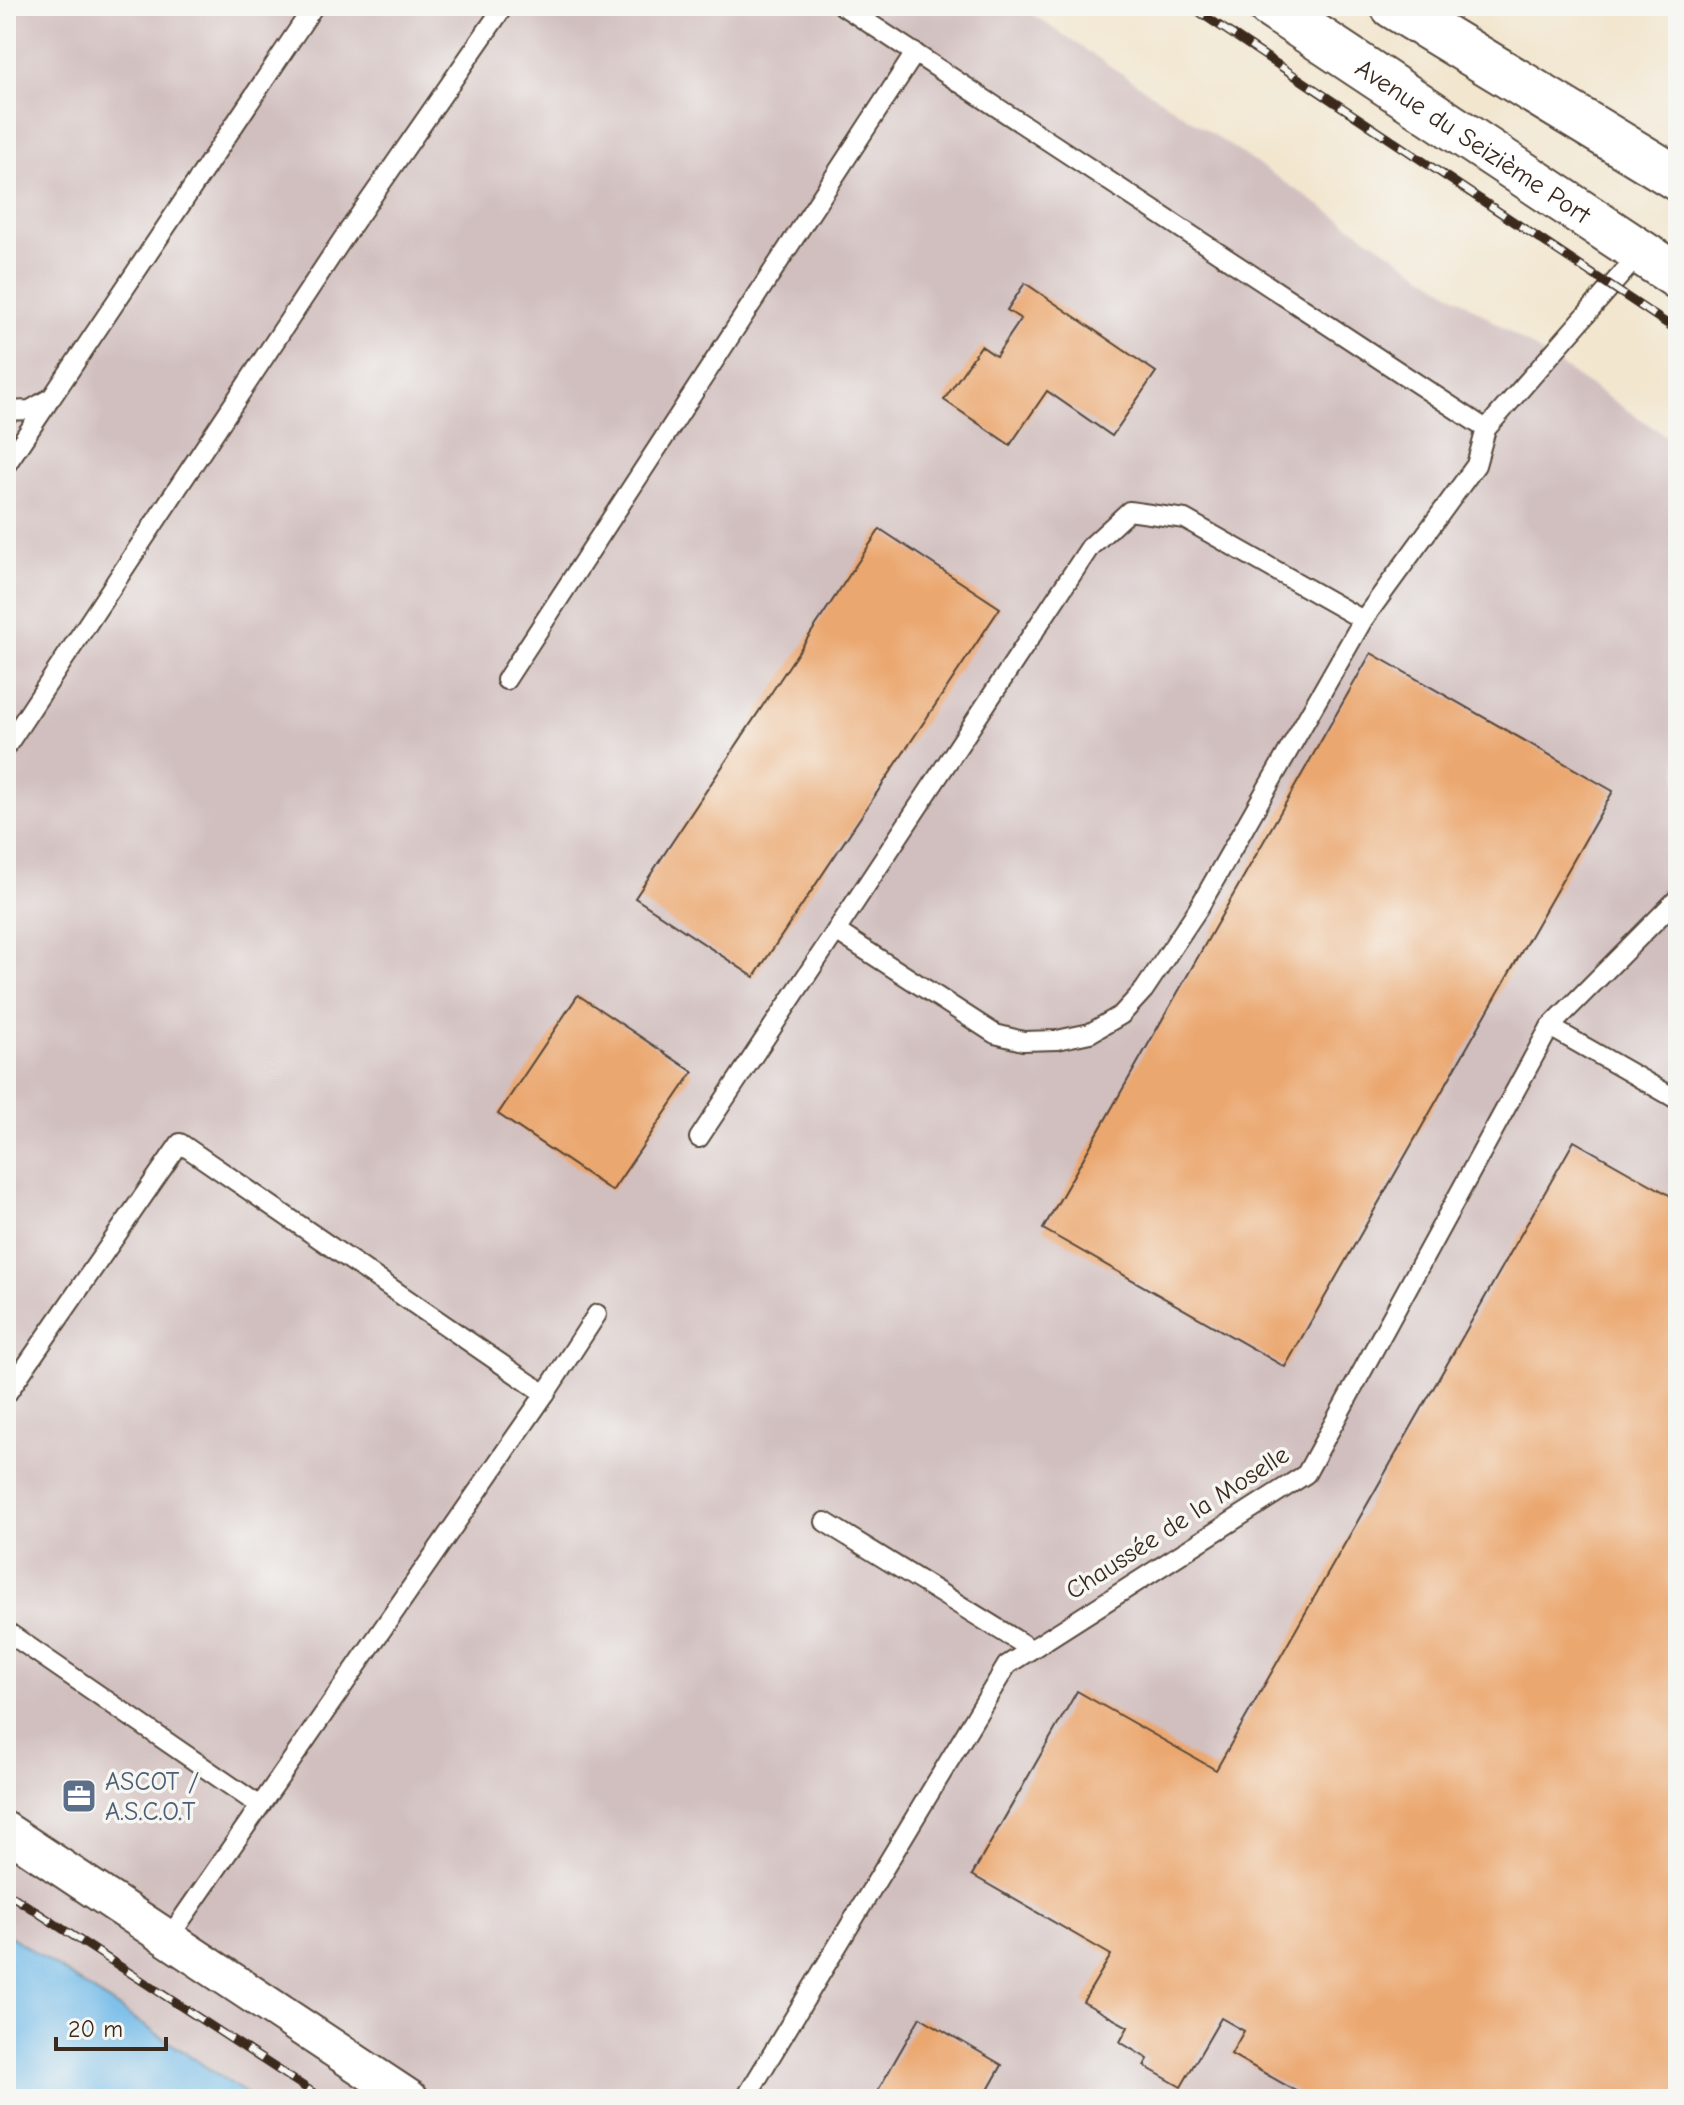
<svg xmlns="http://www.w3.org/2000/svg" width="1684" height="2105" font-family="'Comic Neue',sans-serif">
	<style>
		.industrial { fill: #d1bfbf }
		.water { fill: #6fb9e8; stroke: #557283; stroke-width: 2 }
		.building { fill: #eba76f }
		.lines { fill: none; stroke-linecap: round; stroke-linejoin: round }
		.service-casing { stroke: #564639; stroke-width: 22 }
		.minor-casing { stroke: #564639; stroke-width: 40 }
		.secondary-casing { stroke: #564639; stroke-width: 48 }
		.service { stroke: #fff; stroke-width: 18 }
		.minor { stroke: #fff; stroke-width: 36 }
		.secondary { stroke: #fff; stroke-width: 44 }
		.rail-casing { stroke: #3b2a1e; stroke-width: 9 }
		.rail { stroke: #f6f6f2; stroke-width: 6; stroke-dasharray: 18; stroke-linecap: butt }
		.labels { text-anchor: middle; stroke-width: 7; stroke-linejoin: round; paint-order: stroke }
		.street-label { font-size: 26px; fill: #3b2a1e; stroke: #f6f6f2 }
		.service-label { font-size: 26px; fill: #4e5e75; stroke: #f6f6f2; text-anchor: start }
	</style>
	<rect width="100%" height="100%" fill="#f6f6f2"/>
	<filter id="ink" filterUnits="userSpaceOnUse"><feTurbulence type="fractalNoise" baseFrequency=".0125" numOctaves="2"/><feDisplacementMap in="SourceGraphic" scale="16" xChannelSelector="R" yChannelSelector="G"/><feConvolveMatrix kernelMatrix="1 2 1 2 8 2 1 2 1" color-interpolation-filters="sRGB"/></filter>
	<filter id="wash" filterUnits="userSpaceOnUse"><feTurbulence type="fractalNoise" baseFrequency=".006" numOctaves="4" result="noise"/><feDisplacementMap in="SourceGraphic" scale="32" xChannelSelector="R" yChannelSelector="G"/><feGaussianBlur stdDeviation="1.8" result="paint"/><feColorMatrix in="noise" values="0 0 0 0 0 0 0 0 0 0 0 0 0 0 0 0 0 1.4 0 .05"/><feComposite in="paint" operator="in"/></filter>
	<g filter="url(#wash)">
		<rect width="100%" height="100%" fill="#f2e6cf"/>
		<polygon class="industrial" points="6,6 1020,6 1678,444 1678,2099 254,2099 6,1933"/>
		<polygon class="water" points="6,1933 254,2099 6,2099"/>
		<g id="blocks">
			<g class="building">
				<polygon points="1025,283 1156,372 1112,436 1047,391 1010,445 944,400 981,346 996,356 1021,319 1007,310"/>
				<polygon points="880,529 1000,608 754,977 635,898"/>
				<polygon points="1371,653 1613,791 1285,1367 1043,1229"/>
				<polygon points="578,995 693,1072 612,1191 498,1114"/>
				<polygon points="1574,1141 1678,1200 1678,2099 1310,2099 1231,2054 1244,2031 1221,2018 1181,2087 1144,2066 1148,2059 1120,2042 1128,2027 1083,2002 1111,1955 972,1875 1077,1691 1216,1770"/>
				<polygon points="920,2017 1002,2065 983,2099 873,2099"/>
			</g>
		</g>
	</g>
	<g filter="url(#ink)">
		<use href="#blocks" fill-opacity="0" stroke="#564639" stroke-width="2"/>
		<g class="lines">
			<defs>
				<g id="service">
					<polyline points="843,6 1486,429 1641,252"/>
					<polyline points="6,411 30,410 52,397 314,6"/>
					<polyline points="6,465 47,404"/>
					<polyline points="1363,620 1198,909 1144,990 1121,1015 1090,1033 1057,1040 1023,1041 995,1034 836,931 1090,547 1129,511 1185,519 1363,620 1476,465 1486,429"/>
					<polyline points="506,680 915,53"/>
					<polyline points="6,747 342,240 504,6"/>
					<polyline points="1550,1027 1678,1100"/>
					<polyline points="699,1138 836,931"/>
					<polyline points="6,1395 180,1143 545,1394"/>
					<polyline points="825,1522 1031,1649"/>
					<polyline points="6,1631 260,1806 168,1939"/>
					<polyline points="260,1806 545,1394 597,1314"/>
					<polyline points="745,2099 1007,1665 1306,1474 1550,1027 1678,898"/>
				</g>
				<polyline id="minor" points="6,1831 410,2099"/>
				<g id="secondary">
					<path id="s1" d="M1270,6l408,271"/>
					<polyline points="1393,6 1678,179"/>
				</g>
			</defs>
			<use href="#service" class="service-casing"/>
			<use href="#minor" class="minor-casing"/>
			<use href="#secondary" class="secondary-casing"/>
			<use href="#service" class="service"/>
			<use href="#minor" class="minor"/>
			<use href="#secondary" class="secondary"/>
			<defs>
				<g id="rail">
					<polyline points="1190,6 1678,331"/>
					<polyline points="6,1892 323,2099"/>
				</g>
			</defs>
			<use href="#rail" class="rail-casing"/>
			<use href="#rail" class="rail"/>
		</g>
	</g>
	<defs>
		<symbol id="office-square" viewBox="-11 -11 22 22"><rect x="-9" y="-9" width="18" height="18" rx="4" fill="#5c6f8a" stroke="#f6f6f2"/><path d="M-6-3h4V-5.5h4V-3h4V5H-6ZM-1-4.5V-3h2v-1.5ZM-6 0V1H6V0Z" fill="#fff"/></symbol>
	</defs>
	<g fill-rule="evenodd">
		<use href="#office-square" x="59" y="1776" width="40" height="40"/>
	</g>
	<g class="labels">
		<g class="street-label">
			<text dy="9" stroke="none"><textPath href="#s1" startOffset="244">Avenue du Seizième Port</textPath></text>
			<text transform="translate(1177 1522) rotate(-33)" y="9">Chaussée de la Moselle</text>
		</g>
		<g class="service-label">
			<text x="105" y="1790">ASCOT /<tspan x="105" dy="30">A.S.C.O.T</tspan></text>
		</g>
	</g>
	<rect width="1684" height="2105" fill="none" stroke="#f6f6f2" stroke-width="32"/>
	<path d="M56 2037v12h110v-12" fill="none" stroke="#3b2a1e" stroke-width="4"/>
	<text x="68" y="2037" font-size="24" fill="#3b2a1e" stroke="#f6f6f2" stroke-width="6" paint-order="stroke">20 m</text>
</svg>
